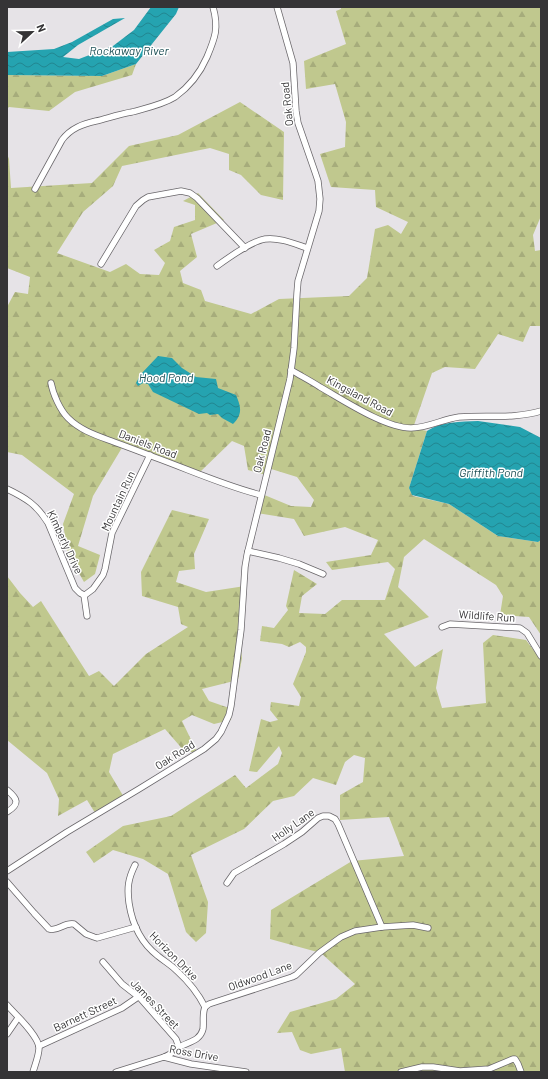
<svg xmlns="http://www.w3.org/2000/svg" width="548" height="1079" font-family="Barlow,sans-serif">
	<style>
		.forest { fill: url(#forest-firs) }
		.water { fill: url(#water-waves) }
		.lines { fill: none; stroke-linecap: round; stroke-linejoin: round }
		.minor-casing { stroke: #6a676b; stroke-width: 7 }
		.minor { stroke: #fff; stroke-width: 5.5 }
		.labels { text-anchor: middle; stroke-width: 3; stroke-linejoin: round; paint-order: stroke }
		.street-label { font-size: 11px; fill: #353436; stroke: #fff }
		.water-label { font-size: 12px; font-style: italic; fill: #1d4f55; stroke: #fff }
	</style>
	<defs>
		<pattern id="forest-firs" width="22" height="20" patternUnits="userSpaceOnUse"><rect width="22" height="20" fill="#c0c88e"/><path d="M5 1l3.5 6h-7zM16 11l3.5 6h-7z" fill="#a6ac7b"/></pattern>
		<pattern id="water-waves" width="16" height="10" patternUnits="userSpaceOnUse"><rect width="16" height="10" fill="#25a3b0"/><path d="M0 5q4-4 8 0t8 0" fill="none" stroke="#218690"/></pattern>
	</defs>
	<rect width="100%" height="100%" fill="#e6e3e7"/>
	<g class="forest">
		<polygon points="341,7 541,7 541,216 533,235 535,251 541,250 541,326 530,326 523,342 498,334 475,369 445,367 432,373 413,428 427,431 409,488 413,496 449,504 498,536 538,542 541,540 541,635 529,617 500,615 503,596 496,585 424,539 404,557 398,587 429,617 384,634 415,667 443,649 436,688 442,708 486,703 483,643 493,635 526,640 541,660 541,1072 345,1072 341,1048 311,1054 300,1050 292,1032 277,1033 290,1012 336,999 355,984 321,953 270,939 271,910 352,861 404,856 389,817 340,820 340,795 363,782 365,758 354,755 345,762 336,785 313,778 294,796 273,801 244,829 191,855 208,902 206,933 196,942 186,932 168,874 143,859 113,850 94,863 86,852 123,826 171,816 235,775 246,788 278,764 282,753 279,746 257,772 249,771 261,719 270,722 278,720 270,710 271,702 299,706 301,697 293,684 306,652 306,647 300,642 289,647 282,644 260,641 262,626 274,628 288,610 286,606 294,570 317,584 302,596 299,613 325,614 342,600 385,600 395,569 388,562 332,570 326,562 371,555 378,540 345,527 304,536 294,519 257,513 262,494 291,506 311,507 314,500 297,477 268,468 266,475 248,470 244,446 232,441 199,473 123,446 93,496 78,546 100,555 95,574 84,582 68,554 63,524 74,494 22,455 7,452 7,307 15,292 28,294 30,277 7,268 7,154 9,159 11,188 92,183 129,146 178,135 240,102 284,132 283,200 261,195 241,175 229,170 229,154 210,148 122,166 113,186 83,212 57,253 110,272 126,264 140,274 159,275 165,263 154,250 170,241 174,227 195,220 195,205 183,201 198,193 224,220 191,234 197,257 180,271 183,283 201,290 205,301 251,314 279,299 349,296 367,278 375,229 388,225 401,234 408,222 376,207 375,190 331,187 320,154 345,147 346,122 335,84 306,89 304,61 346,44 336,11 341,9"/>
		<polygon points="136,64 132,75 75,92 49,111 9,107 7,109 7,75 102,76"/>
		<polygon points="172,510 209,519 194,554 195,569 179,571 176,582 206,592 245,586 239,634 242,658 238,680 202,689 209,701 232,709 231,720 214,724 192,715 182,721 197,752 185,752 165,729 113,754 109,772 125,799 97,816 87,800 58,816 59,799 47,773 7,740 7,576 20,593 33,607 41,601 89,676 99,671 114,686 146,654 188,627 181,624 178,607 142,596 141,572"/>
	</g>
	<g class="water">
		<polygon points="151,7 179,7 176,14 136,64 102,76 7,75 7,52 54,49 72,42 113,19 125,18 78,45 63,57 79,59 113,46 134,30"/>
		<path d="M158,356l14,2 10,10 14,9 20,2 2,9 18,7c5,12 7,19 -3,29l-11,-6 -4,-4 -8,1 -3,-2 -8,1 -46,-22 -5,-8 -5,-1 -5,3 -2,-3 5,-9z"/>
		<path d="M478,421l42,6 21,11v102l-3,2 -40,-6 -49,-32 -37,-9 -3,-7 18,-57c15,-10 33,-9 51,-10z"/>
	</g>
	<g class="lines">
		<defs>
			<g id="minor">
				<path d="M35,189l27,-49c9,-12 21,-16 34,-19 12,-3 24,-7 36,-9 14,-4 30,-7 43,-15 14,-10 25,-24 32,-40 8,-19 12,-29 6,-50"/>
				<polyline points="101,264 136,206 143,200 148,197 181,191 190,193 197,198 245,248"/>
				<path d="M217,266c11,-8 35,-25 48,-27 14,-2 30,5 42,9"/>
				<path d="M291,370c10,6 20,11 29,17 23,13 65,41 91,41 17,0 32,-9 48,-11 27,-2 56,2 82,-6"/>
				<path d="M51,383c2,11 9,27 17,35 13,13 30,18 46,24 14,5 27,10 40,15 36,13 71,29 107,38"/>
				<path d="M7,489c19,9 30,16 41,34l27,65 5,5 4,2"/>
				<polyline points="248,551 279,558 299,564 323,574"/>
				<polyline points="84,595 85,595 93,589 103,575 105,569 112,533 150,455"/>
				<polyline points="84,595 87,616"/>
				<polyline points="442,627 450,624 520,628 527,633 541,656"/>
				<path d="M7,790c11,9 13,14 0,22"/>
				<path d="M135,865c-7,14 -8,23 -6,38 3,20 12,40 29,53 6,5 13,9 19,15 11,10 21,22 28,36 -3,7 -1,15 -2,22 -3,13 -17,13 -25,19 -5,4 -8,7 -14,9"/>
				<polyline points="7,871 67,832 139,789 204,749 216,739 221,732 229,715 231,706 241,630 245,567 247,555 290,379 294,348 297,293 298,281 319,211 320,199 318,181 315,172 298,123 296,111 293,63 277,7"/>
				<path d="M7,882l27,31 15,16c9,3 15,-7 25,-5l12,10 8,3 3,1 39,-11"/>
				<polyline points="227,883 234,873 284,844 302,832 318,818 323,816 329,816 335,819 338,824 382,927"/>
				<polyline points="103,962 122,984 140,998 176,1039 179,1047"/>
				<path d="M7,1005c8,9 32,31 32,43 0,7 -4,17 -6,24"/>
				<polyline points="205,1007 209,1004 292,977 296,975 319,953 334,942 341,937 355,931 382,927 413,925 428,928"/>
				<polyline points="7,1034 18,1018"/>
				<polyline points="39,1046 122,1008 138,997"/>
				<polyline points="116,1072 164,1057 191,1064 246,1072"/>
				<polyline points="401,1072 422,1067 433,1067 460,1071 489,1069 513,1059 515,1059 518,1064 521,1072"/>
			</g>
		</defs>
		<use href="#minor" class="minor-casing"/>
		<use href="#minor" class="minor"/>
	</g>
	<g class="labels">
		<g class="street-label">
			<text transform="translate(287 104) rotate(-96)" y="4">Oak Road</text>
			<text transform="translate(360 396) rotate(28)" y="4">Kingsland Road</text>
			<text transform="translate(148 444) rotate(21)" y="4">Daniels Road</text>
			<text transform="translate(262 451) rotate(-76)" y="4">Oak Road</text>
			<text transform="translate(118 501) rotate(-65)" y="4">Mountain Run</text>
			<text transform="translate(65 542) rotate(65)" y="4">Kimberly Drive</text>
			<text transform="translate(487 616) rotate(4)" y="4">Wildlife Run</text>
			<text transform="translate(175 755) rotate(-32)" y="4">Oak Road</text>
			<text transform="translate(293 825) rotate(-35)" y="4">Holly Lane</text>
			<text transform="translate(174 956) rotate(45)" y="4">Horizon Drive</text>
			<text transform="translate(260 976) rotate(-20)" y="4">Oldwood Lane</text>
			<text transform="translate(155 1004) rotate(46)" y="4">James Street</text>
			<text transform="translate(85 1014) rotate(-25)" y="4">Barnett Street</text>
			<text transform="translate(194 1053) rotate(10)" y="4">Ross Drive</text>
		</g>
		<g class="water-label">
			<text x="129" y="55">Rockaway River</text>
			<text x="166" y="382">Hood Pond</text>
			<text x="491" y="477">Griffith Pond</text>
		</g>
	</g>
	<rect width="548" height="1079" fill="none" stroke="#353436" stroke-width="16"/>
	<g transform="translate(32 32) rotate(68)" stroke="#ffffff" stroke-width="3" paint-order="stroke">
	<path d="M0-3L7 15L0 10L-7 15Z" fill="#353436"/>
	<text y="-6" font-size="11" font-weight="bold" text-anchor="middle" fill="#353436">N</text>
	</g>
</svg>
